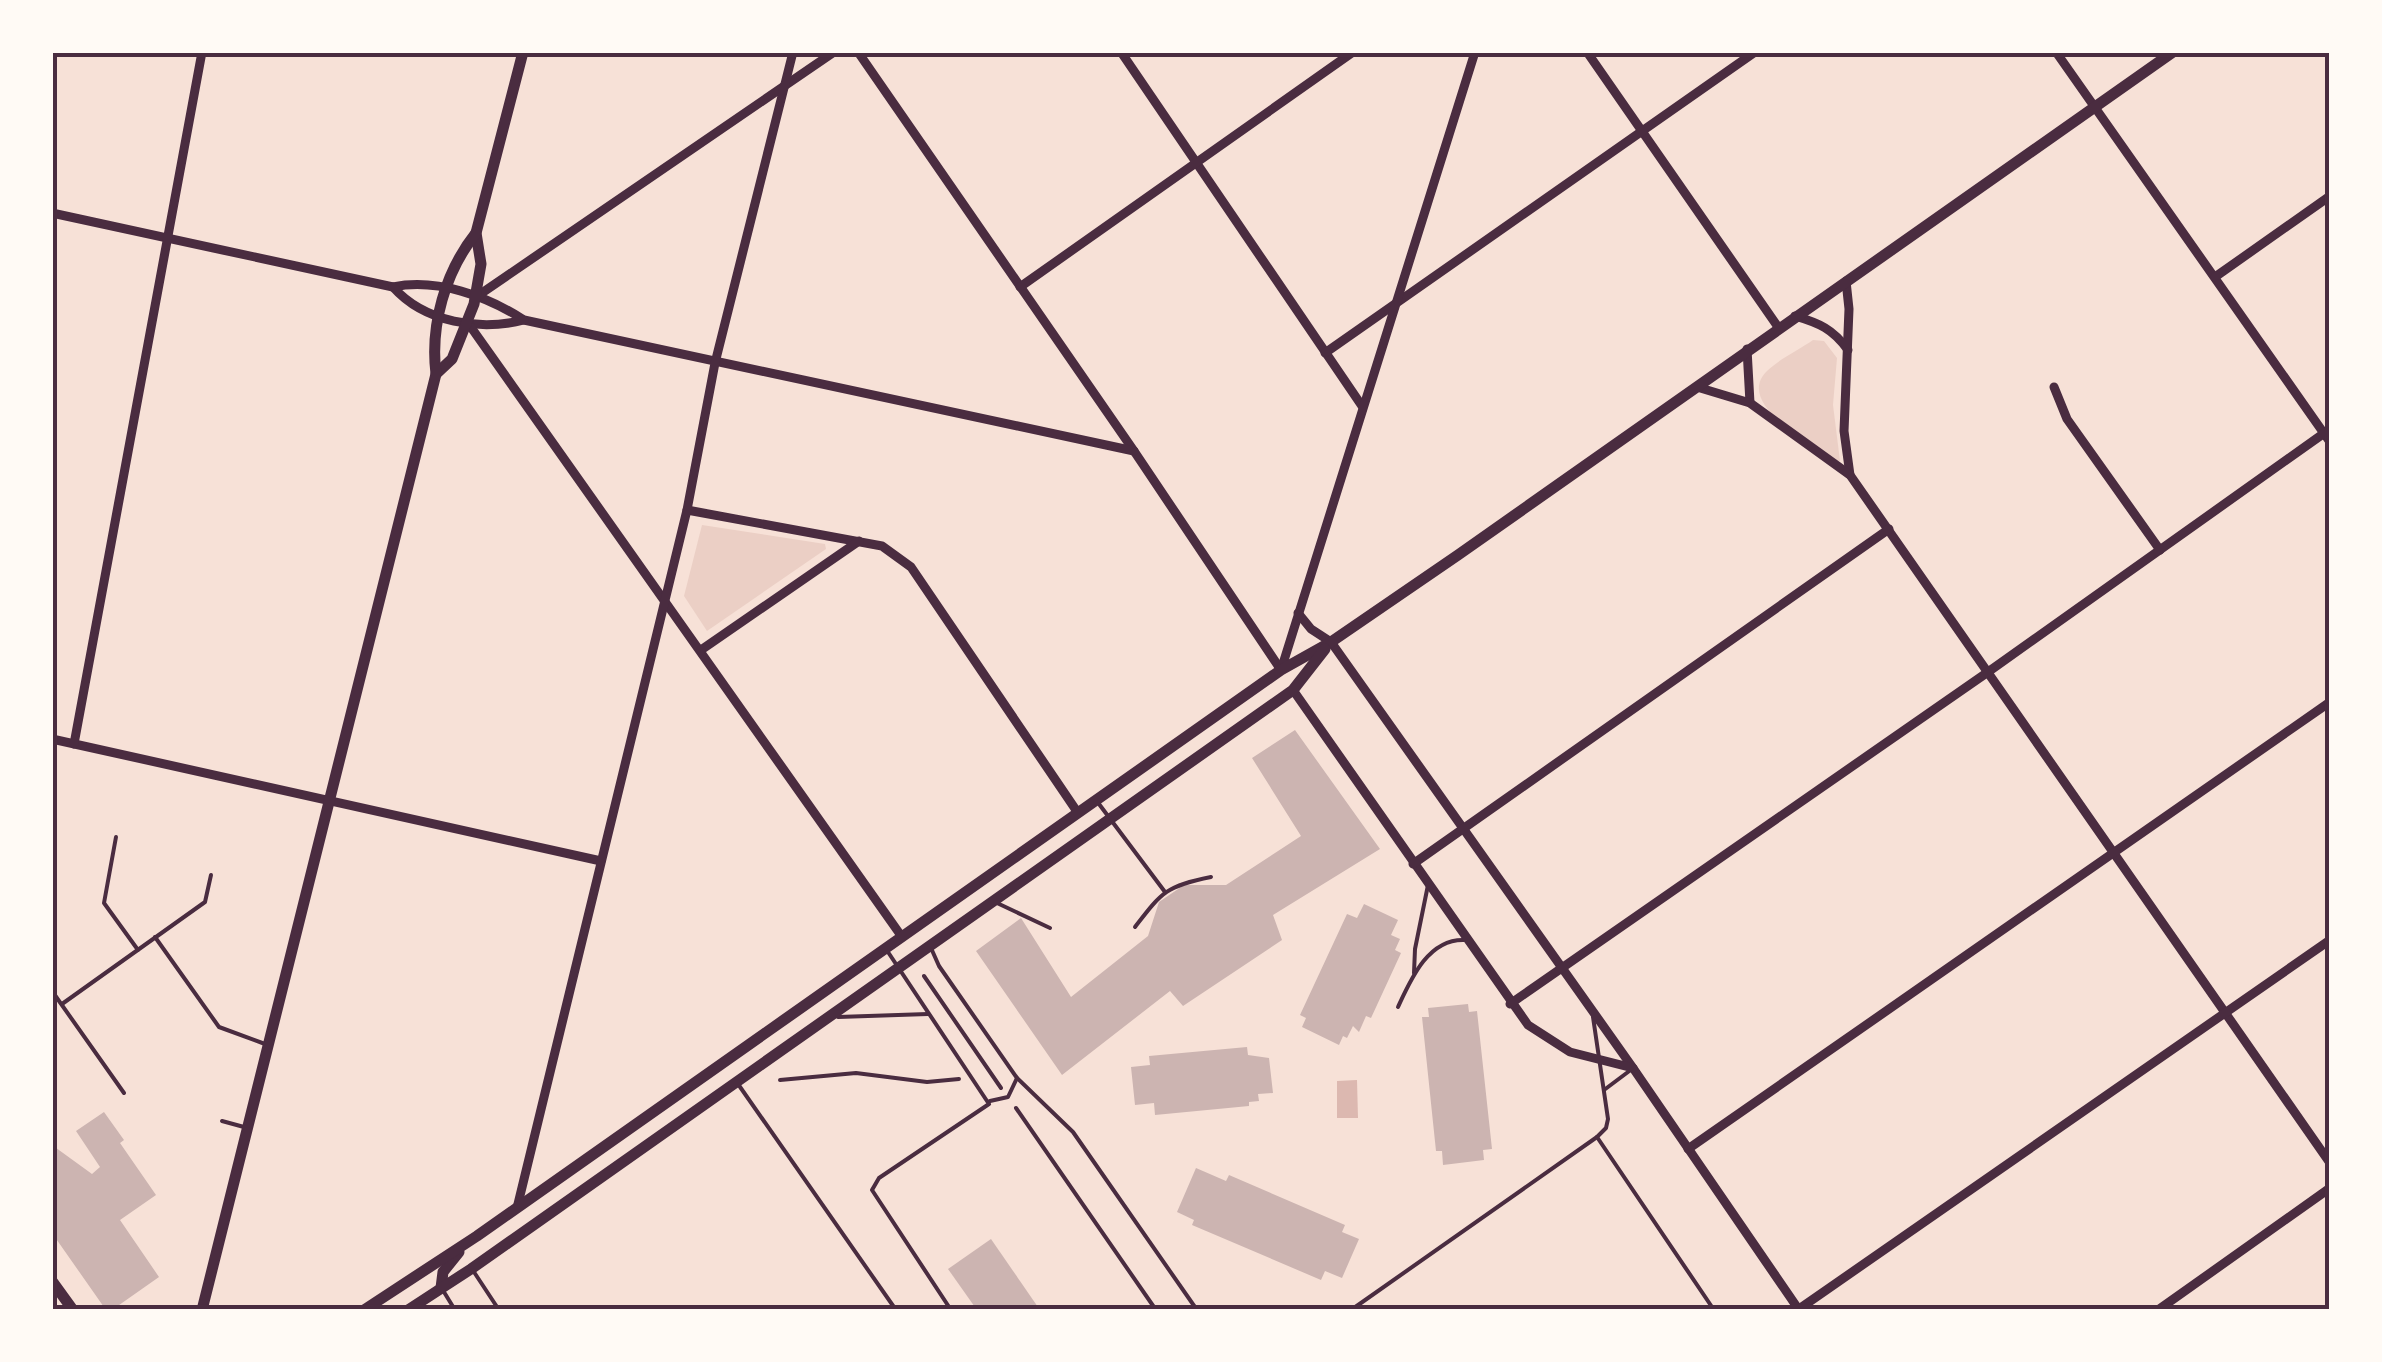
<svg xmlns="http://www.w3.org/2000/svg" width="2382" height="1362" font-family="'Zilla Slab',serif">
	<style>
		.green { fill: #ebcfc5 }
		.water { fill: #dcb8b0 }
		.building { fill: #ccb4b1 }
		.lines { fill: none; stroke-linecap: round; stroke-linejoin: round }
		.path { stroke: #4a2c40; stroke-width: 4 }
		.service { stroke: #4a2c40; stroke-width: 4 }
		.minor { stroke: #4a2c40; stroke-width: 9 }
		.secondary { stroke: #4a2c40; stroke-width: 11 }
		.neatline { fill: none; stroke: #4a2c40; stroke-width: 4 }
	</style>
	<rect width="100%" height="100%" fill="#f7e1d7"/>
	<g class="green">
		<path d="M1813,340l11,1 13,17 -4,47 7,56h-3c-23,-16 -102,-56 -71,-89 13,-13 33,-22 47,-32z"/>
		<polygon points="702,525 825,544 826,549 707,631 684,596"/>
	</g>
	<polygon class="water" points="1357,1080 1358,1118 1337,1118 1337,1081"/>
	<g class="building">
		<polygon points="1295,730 1380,849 1273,915 1282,940 1183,1006 1170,991 1062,1075 976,951 1021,918 1071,997 1148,936 1159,902 1184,885 1226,885 1301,836 1252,758"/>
		<polygon points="1364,904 1398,920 1391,935 1400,939 1395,950 1401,953 1371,1018 1366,1016 1359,1032 1353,1026 1347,1038 1343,1036 1339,1045 1302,1027 1306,1018 1300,1015 1347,914 1357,918"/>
		<polygon points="1468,1004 1469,1012 1477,1011 1492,1149 1483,1150 1484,1160 1443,1165 1442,1151 1436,1151 1422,1017 1429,1017 1428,1008"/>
		<polygon points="1247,1047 1248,1055 1269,1058 1273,1093 1258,1094 1259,1101 1249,1102 1249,1106 1155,1115 1154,1103 1135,1105 1131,1067 1150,1065 1149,1056"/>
		<polygon points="104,1112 124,1140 120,1143 156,1195 120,1220 159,1277 112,1310 106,1310 52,1233 52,1145 92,1174 100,1167 76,1131"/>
		<polygon points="1196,1168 1226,1181 1229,1175 1345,1225 1342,1232 1359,1239 1342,1278 1325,1271 1321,1280 1192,1225 1194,1220 1177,1212"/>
		<polygon points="991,1239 1040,1310 977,1310 948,1269"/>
	</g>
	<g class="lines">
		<g class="path">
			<polyline points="924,976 1001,1088"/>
			<polyline points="780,1080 856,1073 927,1082 959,1079"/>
			<polyline points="1016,1108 1156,1310"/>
		</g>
		<g class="service">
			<polyline points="1099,804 1165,892"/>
			<polyline points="116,837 104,903 138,950"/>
			<polyline points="997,903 1050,928"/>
			<path d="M1135,927c27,-35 31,-41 76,-50"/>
			<polyline points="155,937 219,1027 265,1044"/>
			<polyline points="931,948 939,966 1017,1078 1073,1132 1197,1310"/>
			<polyline points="886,949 989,1104 879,1178 872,1190 951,1310"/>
			<polyline points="1414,973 1415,949 1428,885"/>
			<polyline points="52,991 124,1093"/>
			<polyline points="62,1004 205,902 211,875"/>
			<path d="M1398,1007c13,-28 30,-68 66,-67"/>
			<polyline points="838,1017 928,1014"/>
			<polyline points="738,1084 896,1310"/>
			<polyline points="1604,1090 1632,1069"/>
			<polyline points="990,1101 1008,1097 1017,1078"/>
			<polyline points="222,1121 244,1127"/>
			<polyline points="1597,1137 1714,1310"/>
			<polyline points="474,1272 499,1310"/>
			<polyline points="444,1292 455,1310"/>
			<polyline points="1351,1310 1597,1137 1606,1128 1608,1119 1593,1017"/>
		</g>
		<g class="minor">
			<polyline points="858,52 1134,451 1281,670"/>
			<polyline points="1121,52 1362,406"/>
			<polyline points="1587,52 1778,327"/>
			<polyline points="2056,52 2330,442"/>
			<path d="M52,213l341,74c44,-9 94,9 131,33l610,131"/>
			<polyline points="2215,277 2330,196"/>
			<polyline points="1846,281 1849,309 1844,431 1850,475"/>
			<path d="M393,287c32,36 87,44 131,33"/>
			<polyline points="1020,287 1353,52"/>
			<polyline points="476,297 834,52"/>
			<path d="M1795,316c24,7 38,13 53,34"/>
			<polyline points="468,323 902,937"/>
			<polyline points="1747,349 1750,403"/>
			<polyline points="1325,353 1755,52"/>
			<polyline points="1697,387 1750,403 1850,475 2330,1163"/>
			<polyline points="2054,387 2067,419 2160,550"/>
			<polyline points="687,510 882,546 911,567 1078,813"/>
			<polyline points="1298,613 1311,629 1331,642 1633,1068 1799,1310"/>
			<polyline points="701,650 859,541"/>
			<polyline points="1281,670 1475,52"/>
			<polyline points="1293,690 1528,1025 1570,1052 1633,1068"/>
			<polyline points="52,739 601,861"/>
			<polyline points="74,744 202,52"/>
			<polyline points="1413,864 1889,529"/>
			<polyline points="1510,1004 1988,672 2330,429"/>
			<polyline points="1688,1149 2330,702"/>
			<polyline points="517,1208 687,510 715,363 793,52"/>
			<polyline points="1799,1309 2330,940"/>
			<polyline points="2158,1310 2330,1188"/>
		</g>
		<g class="secondary">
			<polyline points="436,374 452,359 474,304 481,264 476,233 523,52"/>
			<polyline points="52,1281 73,1310"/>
			<polyline points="441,1288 443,1272 459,1252"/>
			<path d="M202,1310l234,-936c-6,-49 9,-102 40,-141"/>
			<polyline points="364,1310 477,1236 1281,670 1331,642 1458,555 2173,52"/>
			<polyline points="408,1310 471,1269 1293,690 1325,649"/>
		</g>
	</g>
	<rect width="2382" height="1362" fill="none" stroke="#fffaf5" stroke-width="110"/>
	<rect x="55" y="55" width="2272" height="1252" class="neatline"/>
</svg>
